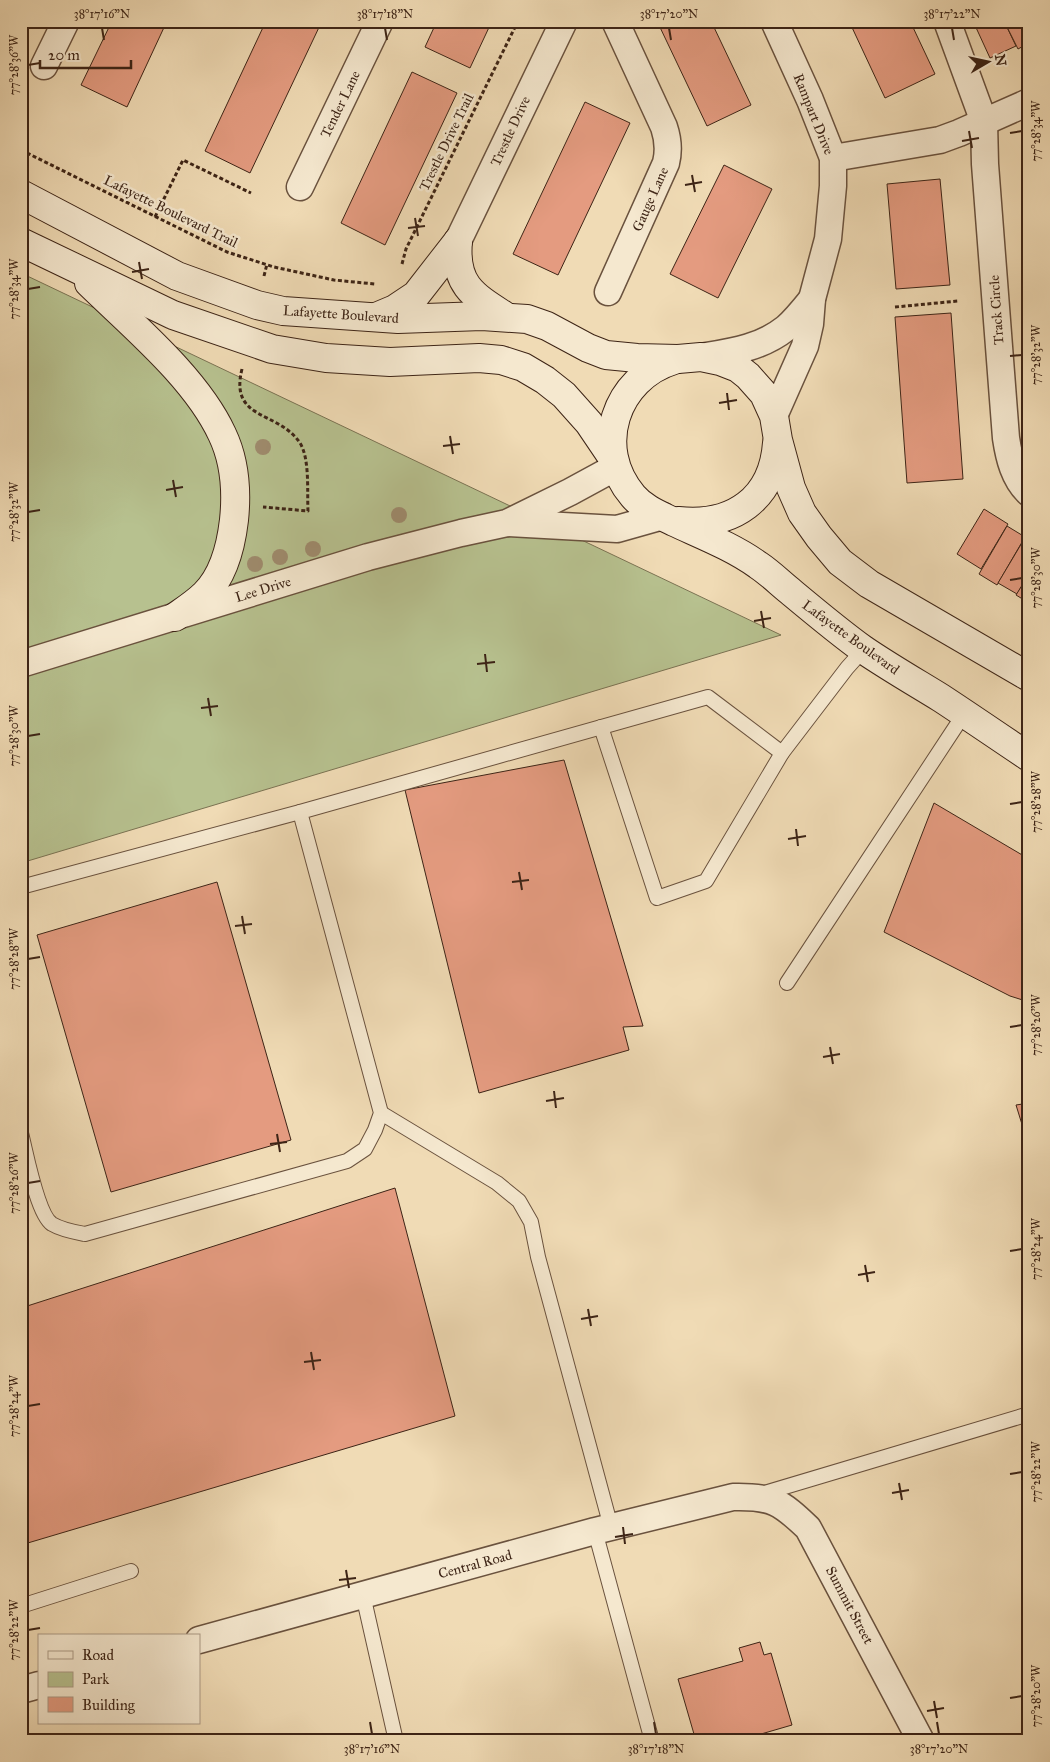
<svg xmlns="http://www.w3.org/2000/svg" width="1050" height="1762" font-family="'IM FELL Great Primer',serif">
	<style>
		.green { fill: #b7c18f; stroke: #7a7252 }
		.building { fill: #e49b80; stroke: #3d2416 }
		.lines { fill: none; stroke-linecap: round; stroke-linejoin: round }
		.service-casing { stroke: #6a523e; stroke-width: 16 }
		.minor-casing { stroke: #6a523e; stroke-width: 29 }
		.secondary-casing { stroke: #3d2416; stroke-width: 30 }
		.path { stroke: #3d2416; stroke-width: 3; stroke-dasharray: 4 2.5; stroke-linecap: butt }
		.service { stroke: #f5e8cf; stroke-width: 14 }
		.minor { stroke: #f5e8cf; stroke-width: 26 }
		.secondary { stroke: #f5e8cf; stroke-width: 28 }
		.tree { fill: #9f8c6e }
		.ticks { fill: none; stroke: #3d2416; stroke-width: 2 }
		.labels { text-anchor: middle; stroke-width: 5; stroke-linejoin: round; paint-order: stroke }
		.street-label { font-size: 14px; fill: #3d2416; stroke: #f5e8cf }
		.neatline { fill: none; stroke: #3d2416; stroke-width: 2 }
		.ticks-label { font-size: 12px; text-anchor: middle; fill: #3d2416 }
	</style>
	<rect width="100%" height="100%" fill="#f0dbb5"/>
	<filter id="stains"><feTurbulence type="fractalNoise" baseFrequency=".004" numOctaves="4"/><feColorMatrix values="0 0 0 0 .2 0 0 0 0 .09 0 0 0 0 .02 0 0 0 .5 -.17"/></filter>
	<radialGradient id="worn" r=".72"><stop offset=".6" stop-color="#630" stop-opacity="0"/><stop offset="1" stop-color="#630" stop-opacity=".3"/></radialGradient>
	<polygon class="green" points="21,273 781,635 21,863"/>
	<g class="building">
		<polygon points="112,21 167,21 127,107 81,85"/>
		<polygon points="266,21 322,21 250,173 205,151"/>
		<polygon points="437,21 492,21 470,68 425,47"/>
		<polygon points="657,21 711,21 751,105 707,126"/>
		<polygon points="849,21 910,21 935,74 885,98"/>
		<polygon points="973,21 1004,21 1016,46 990,58"/>
		<polygon points="1004,21 1028,21 1029,43 1018,49"/>
		<polygon points="412,72 457,93 385,245 341,223"/>
		<polygon points="585,102 630,123 558,275 513,254"/>
		<polygon points="724,165 772,189 718,298 670,274"/>
		<polygon points="940,179 950,285 896,289 887,184"/>
		<polygon points="951,313 963,479 907,483 895,317"/>
		<polygon points="984,509 1008,524 981,569 957,554"/>
		<polygon points="1007,526 1025,537 997,585 979,574"/>
		<polygon points="1026,536 1029,537 1029,574 1017,594 998,583"/>
		<polygon points="1029,574 1029,603 1016,595"/>
		<polygon points="564,760 643,1026 623,1027 629,1050 479,1093 405,790"/>
		<polygon points="934,803 1029,859 1029,1002 1010,996 884,932"/>
		<polygon points="217,882 291,1140 111,1192 37,935"/>
		<polygon points="1029,1103 1029,1147 1016,1105"/>
		<polygon points="395,1188 455,1416 21,1545 21,1308"/>
		<polygon points="760,1642 764,1655 771,1653 792,1725 744,1739 745,1741 696,1741 678,1679 743,1661 739,1648"/>
	</g>
	<g class="lines">
		<defs>
			<g id="service">
				<polyline points="601,727 657,898 706,881 782,753"/>
				<polyline points="21,887 300,812"/>
				<polyline points="787,983 964,714"/>
				<polyline points="381,1113 497,1183 519,1201 531,1222 538,1257 611,1527"/>
				<path d="M21,1133c5,19 16,81 31,91 10,6 22,8 33,10l262,-73 18,-12 10,-19 6,-17 -81,-301 408,-115 74,56 65,-85 17,-19"/>
				<polyline points="761,1494 1029,1414"/>
				<polyline points="595,1531 652,1741"/>
				<polyline points="363,1595 396,1741"/>
				<polyline points="21,1606 131,1571"/>
			</g>
			<g id="minor">
				<path d="M947,21l37,101 1,42 21,274c3,20 8,41 23,55"/>
				<polyline points="44,66 66,21"/>
				<polyline points="833,158 940,140 959,133 1029,102"/>
				<polyline points="300,187 380,21"/>
				<polyline points="458,241 564,21"/>
				<path d="M608,292l58,-129c3,-12 2,-24 -2,-36l-49,-106"/>
				<path d="M701,357c30,-5 60,-9 85,-29 9,-8 18,-19 26,-29"/>
				<polyline points="774,416 805,346 810,324 812,299 828,239 833,186 833,158 810,100 774,21"/>
				<polyline points="508,523 617,529 663,516"/>
				<polyline points="21,664 368,557 461,533 507,523 570,492 616,467"/>
				<path d="M199,1640l396,-109 138,-34c39,-1 48,5 75,31l113,213"/>
				<polyline points="21,1690 39,1685"/>
			</g>
			<g id="secondary">
				<polyline points="21,194 177,276 257,305 283,311 398,319 482,316 527,319 547,326 588,348 606,355 637,358 678,359 701,357 720,361 738,368 748,376 764,394 774,416 778,440 791,488 802,513 819,537 840,562 869,584 1029,677"/>
				<path d="M458,241c-4,43 14,54 47,75"/>
				<polyline points="21,242 173,315 272,349 326,358 390,362 479,358 501,360 523,367 545,380 564,395 589,423 614,460"/>
				<path d="M89,283c45,44 107,95 133,151 13,27 15,57 12,86 -3,26 -10,55 -29,74 -9,9 -20,16 -30,23"/>
				<polyline points="376,317 395,309 416,295 458,241"/>
				<path d="M674,360c-59,18 -82,88 -41,136 11,13 27,19 41,26 28,13 59,25 84,43 12,8 22,18 32,26 24,20 49,41 74,59 25,17 51,32 77,48 29,19 58,39 88,59"/>
				<path d="M678,521c55,6 95,-22 99,-78"/>
			</g>
		</defs>
		<use href="#service" class="service-casing"/>
		<use href="#minor" class="minor-casing"/>
		<use href="#secondary" class="secondary-casing"/>
		<g class="path">
			<polyline points="21,150 227,252 274,267 334,280 375,284"/>
			<polyline points="155,217 183,160 251,193"/>
			<polyline points="402,264 406,249 518,21"/>
			<polyline points="264,276 267,264"/>
			<polyline points="895,307 958,301"/>
			<path d="M242,369c-13,52 36,41 58,74 10,16 7,49 8,68l-45,-4"/>
		</g>
		<use href="#service" class="service"/>
		<use href="#minor" class="minor"/>
		<use href="#secondary" class="secondary"/>
	</g>
	<g class="tree">
		<circle cx="263" cy="447" r="8"/>
		<circle cx="399" cy="515" r="8"/>
		<circle cx="313" cy="549" r="8"/>
		<circle cx="280" cy="557" r="8"/>
		<circle cx="255" cy="564" r="8"/>
	</g>
	<path class="ticks" d="M102,28l2,12M385,28l2,12M669,28l2,12M952,28l2,12M28,65l12,-2M969,131l3,17M1010,133l12,-2M962,141l17,-3M692,175l3,17M685,185l17,-3M415,218l3,18M408,228l17,-2M139,262l3,17M132,272l17,-3M28,289l12,-2M1010,356l12,-1M727,393l2,17M719,403l18,-3M450,436l3,18M443,446l17,-2M173,480l3,17M166,490l17,-3M28,512l12,-2M1010,580l12,-2M761,611l3,17M754,621l17,-3M485,654l2,18M477,664l18,-2M208,698l3,18M201,708l17,-2M28,736l12,-2M1010,804l12,-2M796,829l2,17M788,839l18,-3M519,872l3,18M512,882l17,-2M242,916l3,18M235,926l17,-2M28,959l12,-2M1010,1027l12,-2M830,1047l3,17M823,1057l17,-3M554,1091l2,17M546,1101l18,-3M277,1134l3,18M270,1144l17,-2M28,1183l12,-2M1010,1251l12,-2M865,1265l3,17M858,1275l17,-3M588,1309l3,17M581,1319l17,-3M311,1352l3,18M304,1362l17,-2M28,1406l12,-2M1010,1474l12,-2M899,1483l3,17M892,1493l17,-3M623,1527l2,17M615,1537l18,-3M346,1570l3,18M339,1580l17,-2M28,1630l12,-2M1010,1698l12,-2M934,1701l3,17M927,1711l17,-3M370,1722l2,12M654,1722l2,12M937,1722l2,12"/>
	<g class="labels">
		<g class="street-label">
			<text transform="translate(340 104) rotate(-64)" y="5">Tender Lane</text>
			<text transform="translate(814 114) rotate(68)" y="5">Rampart Drive</text>
			<text transform="translate(510 131) rotate(-65)" y="5">Trestle Drive</text>
			<text transform="translate(446 142) rotate(-64)" y="5">Trestle Drive Trail</text>
			<text transform="translate(650 199) rotate(-66)" y="5">Gauge Lane</text>
			<text transform="translate(171 211) rotate(26)" y="5">Lafayette Boulevard Trail</text>
			<text transform="translate(996 310) rotate(-94)" y="5">Track Circle</text>
			<text transform="translate(341 314) rotate(4)" y="5">Lafayette Boulevard</text>
			<text transform="translate(263 589) rotate(-17)" y="5">Lee Drive</text>
			<text transform="translate(851 637) rotate(36)" y="5">Lafayette Boulevard</text>
			<text transform="translate(475 1564) rotate(-15)" y="5">Central Road</text>
			<text transform="translate(850 1605) rotate(62)" y="5">Summit Street</text>
		</g>
	</g>
	<rect width="1050" height="1762" fill="none" stroke="#f0dbb5" stroke-width="55"/>
	<rect x="38" y="1634" width="162" height="90" fill="#f5e8cf" stroke="#ab9a85"/>
	<rect x="48" y="1651" width="25" height="8" fill="#f5e8cf" stroke="#ab9a85"/>
	<text x="82" y="1660" font-size="15" fill="#3d2416">Road</text>
	<rect x="48" y="1672" width="25" height="15" fill="#b7c18f" stroke="#ab9a85"/>
	<text x="82" y="1684" font-size="15" fill="#3d2416">Park</text>
	<rect x="48" y="1697" width="25" height="15" fill="#e49b80" stroke="#ab9a85"/>
	<text x="82" y="1710" font-size="15" fill="#3d2416">Building</text>
	<g transform="translate(988 62) rotate(81)" stroke="#f5e8cf" stroke-width="4" paint-order="stroke">
	<path d="M0-4L9 19L0 12L-9 19Z" fill="#3d2416"/>
	<text y="-8" font-size="14" font-weight="bold" text-anchor="middle" fill="#3d2416">N</text>
	</g>
	<path d="M40 60v8h91v-8" fill="none" stroke="#3d2416" stroke-width="2.5"/>
	<text x="48" y="60" font-size="15" fill="#3d2416" stroke="#f5e8cf" stroke-width="4" paint-order="stroke">20 m</text>
	<rect x="28" y="28" width="994" height="1706" class="neatline"/>
	<g class="ticks-label">
		<text x="102" y="18">38°17'16"N</text>
		<text x="385" y="18">38°17'18"N</text>
		<text x="669" y="18">38°17'20"N</text>
		<text x="952" y="18">38°17'22"N</text>
		<text transform="translate(14 65) rotate(-90)" y="4">77°28'36"W</text>
		<text transform="translate(1036 131) rotate(-90)" y="4">77°28'34"W</text>
		<text transform="translate(14 289) rotate(-90)" y="4">77°28'34"W</text>
		<text transform="translate(1036 355) rotate(-90)" y="4">77°28'32"W</text>
		<text transform="translate(14 512) rotate(-90)" y="4">77°28'32"W</text>
		<text transform="translate(1036 578) rotate(-90)" y="4">77°28'30"W</text>
		<text transform="translate(14 736) rotate(-90)" y="4">77°28'30"W</text>
		<text transform="translate(1036 802) rotate(-90)" y="4">77°28'28"W</text>
		<text transform="translate(14 959) rotate(-90)" y="4">77°28'28"W</text>
		<text transform="translate(1036 1025) rotate(-90)" y="4">77°28'26"W</text>
		<text transform="translate(14 1183) rotate(-90)" y="4">77°28'26"W</text>
		<text transform="translate(1036 1249) rotate(-90)" y="4">77°28'24"W</text>
		<text transform="translate(14 1406) rotate(-90)" y="4">77°28'24"W</text>
		<text transform="translate(1036 1472) rotate(-90)" y="4">77°28'22"W</text>
		<text transform="translate(14 1630) rotate(-90)" y="4">77°28'22"W</text>
		<text transform="translate(1036 1696) rotate(-90)" y="4">77°28'20"W</text>
		<text x="372" y="1753">38°17'16"N</text>
		<text x="656" y="1753">38°17'18"N</text>
		<text x="939" y="1753">38°17'20"N</text>
	</g>
	<rect width="100%" height="100%" filter="url(#stains)"/>
	<rect width="100%" height="100%" fill="url(#worn)"/>
</svg>
